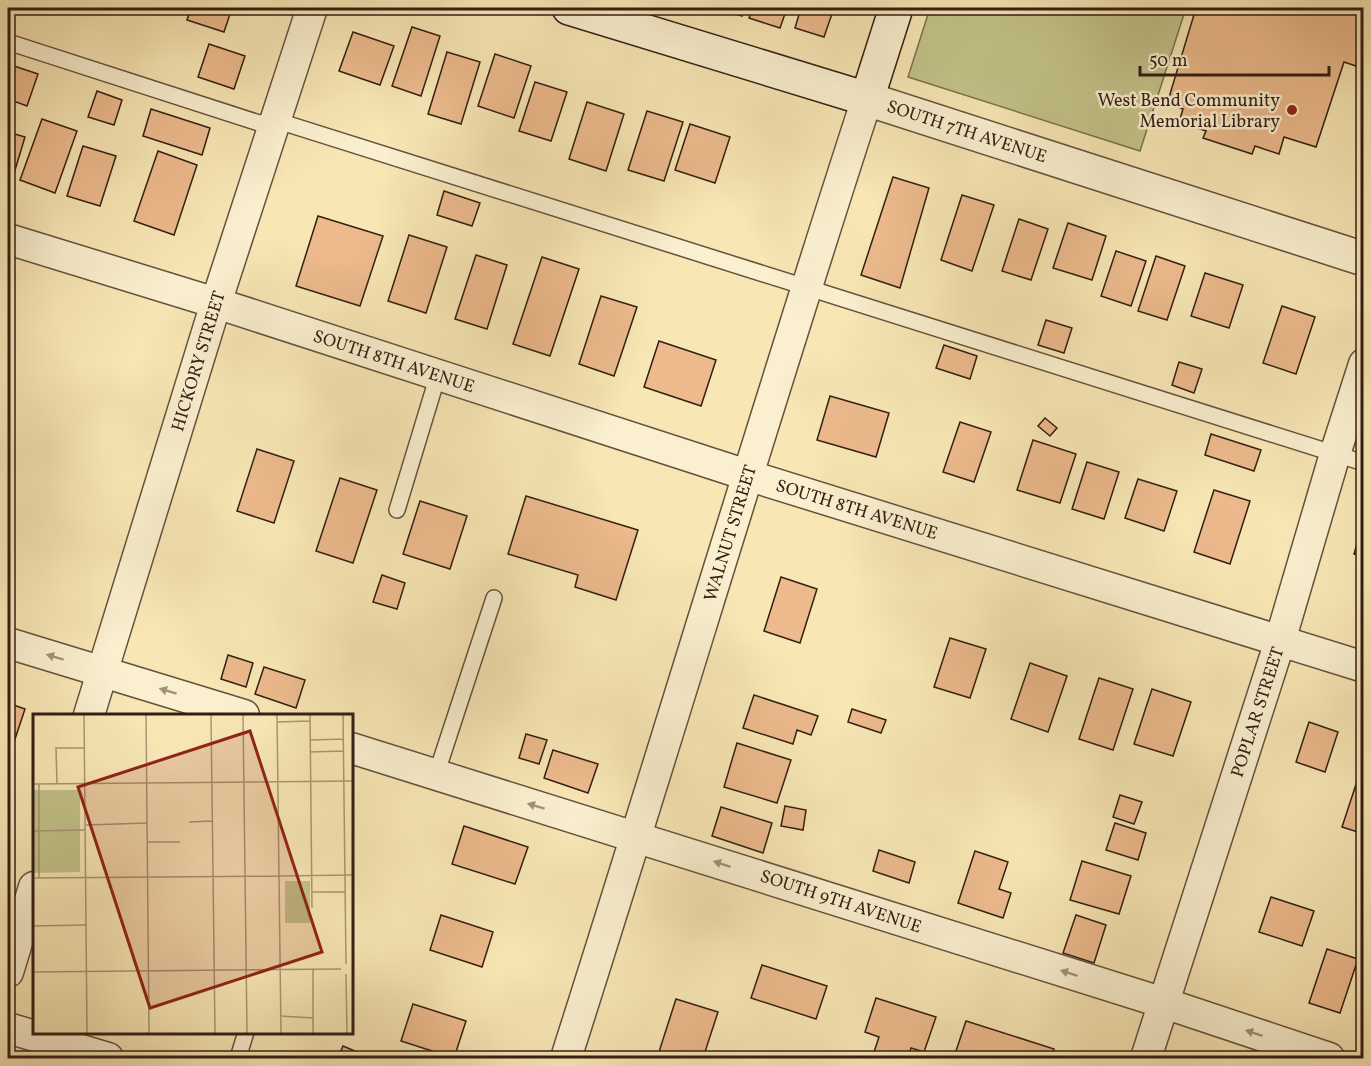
<svg xmlns="http://www.w3.org/2000/svg" width="1371" height="1066" font-family="Vollkorn,serif">
	<style>
		.green { fill: #c3c38a; stroke: #7a714f; stroke-width: 1.5 }
		.building { fill: #ecba8c; stroke: #321f14; stroke-width: 1.5 }
		.lines { fill: none; stroke-linecap: round; stroke-linejoin: round }
		.service-casing { stroke: #64513c; stroke-width: 18 }
		.minor-casing { stroke: #64513c; stroke-width: 33 }
		.tertiary-casing { stroke: #64513c; stroke-width: 36 }
		.secondary-casing { stroke: #321f14; stroke-width: 36 }
		.service { stroke: #faefcf; stroke-width: 15 }
		.minor { stroke: #faefcf; stroke-width: 30 }
		.tertiary { stroke: #faefcf; stroke-width: 33 }
		.secondary { stroke: #faefcf; stroke-width: 33 }
		.oneway { fill: #a0917b }
		.poi-dot { fill: #8f2418; stroke: #faefcf; stroke-width: 2 }
		.labels { text-anchor: middle; stroke-width: 5; stroke-linejoin: round; paint-order: stroke }
		.poi-label { font-size: 18px; fill: #321f14; stroke: #faefcf; text-anchor: end }
		.street-label { font-size: 18px; fill: #321f14; stroke: #faefcf }
		.inset-road { fill: none; stroke: #a99675; stroke-width: 1.5 }
		.view { fill: #8f2418; fill-opacity: 0.15; stroke: #8f2418; stroke-width: 3 }
		.inset-edge { fill: none; stroke: #321f14; stroke-width: 3 }
	</style>
	<rect width="100%" height="100%" fill="#f8e6b5"/>
	<filter id="stains"><feTurbulence type="fractalNoise" baseFrequency=".00333" numOctaves="4"/><feColorMatrix values="0 0 0 0 .2 0 0 0 0 .09 0 0 0 0 .02 0 0 0 .5 -.17"/></filter>
	<radialGradient id="worn" r=".72"><stop offset=".6" stop-color="#630" stop-opacity="0"/><stop offset="1" stop-color="#630" stop-opacity=".3"/></radialGradient>
	<polygon class="green" points="930,8 1175,8 1185,11 1140,151 908,77"/>
	<g class="building">
		<polygon points="191,8 232,8 224,32 187,20"/>
		<polygon points="717,8 744,8 742,16"/>
		<polygon points="753,8 787,8 780,28 749,18"/>
		<polygon points="801,8 834,8 824,37 795,28"/>
		<polygon points="1196,8 1364,8 1364,44 1356,66 1344,62 1316,147 1284,137 1279,154 1255,146 1252,154 1203,138 1206,131 1179,122 1183,109 1167,104"/>
		<polygon points="412,27 440,36 421,96 392,86"/>
		<polygon points="353,32 394,46 380,85 339,71"/>
		<polygon points="209,44 245,56 234,89 198,77"/>
		<polygon points="447,52 480,62 461,124 428,114"/>
		<polygon points="495,54 531,66 514,118 478,106"/>
		<polygon points="11,65 38,74 27,106 8,99 8,75"/>
		<polygon points="535,82 567,92 551,141 519,131"/>
		<polygon points="97,91 122,100 114,125 88,117"/>
		<polygon points="587,102 624,114 606,171 569,159"/>
		<polygon points="151,109 210,128 202,155 143,136"/>
		<polygon points="647,111 683,122 664,181 628,170"/>
		<polygon points="42,119 77,131 55,193 20,180"/>
		<polygon points="690,124 730,137 715,183 675,170"/>
		<polygon points="8,132 25,137 12,180 8,179"/>
		<polygon points="83,146 116,156 100,206 67,196"/>
		<polygon points="158,151 197,165 174,235 134,221"/>
		<polygon points="893,177 929,188 900,288 861,275"/>
		<polygon points="444,191 480,203 472,226 437,215"/>
		<polygon points="962,195 994,205 972,271 941,260"/>
		<polygon points="318,216 383,236 360,306 296,286"/>
		<polygon points="1019,219 1048,229 1031,280 1002,271"/>
		<polygon points="1068,223 1106,236 1092,280 1053,268"/>
		<polygon points="409,235 447,247 426,313 388,301"/>
		<polygon points="1116,251 1146,261 1131,306 1101,296"/>
		<polygon points="476,255 507,265 487,329 455,319"/>
		<polygon points="1156,256 1185,266 1167,320 1138,311"/>
		<polygon points="542,257 579,269 550,356 513,344"/>
		<polygon points="1205,273 1243,285 1229,328 1191,316"/>
		<polygon points="601,296 637,307 614,376 579,364"/>
		<polygon points="1282,306 1315,317 1296,374 1263,363"/>
		<polygon points="1046,320 1072,328 1064,353 1038,345"/>
		<polygon points="659,341 716,360 701,406 644,387"/>
		<polygon points="944,345 977,356 970,379 936,368"/>
		<polygon points="1179,362 1202,369 1194,393 1172,385"/>
		<polygon points="830,396 889,413 876,457 817,440"/>
		<polygon points="1045,418 1057,428 1050,436 1038,426"/>
		<polygon points="960,422 991,432 974,482 943,472"/>
		<polygon points="1211,434 1261,450 1254,471 1205,455"/>
		<polygon points="1033,440 1076,454 1060,503 1017,490"/>
		<polygon points="257,449 294,461 274,523 237,511"/>
		<polygon points="1087,462 1119,472 1104,519 1072,509"/>
		<polygon points="340,478 377,490 353,563 316,551"/>
		<polygon points="1138,479 1177,491 1164,531 1125,518"/>
		<polygon points="1214,490 1250,501 1230,564 1194,552"/>
		<polygon points="526,496 638,530 616,600 575,587 578,575 508,554"/>
		<polygon points="420,501 467,516 450,569 403,554"/>
		<polygon points="1362,527 1364,528 1364,557 1354,554"/>
		<polygon points="382,575 405,583 397,609 373,602"/>
		<polygon points="781,577 817,589 800,643 764,631"/>
		<polygon points="950,638 986,649 970,698 934,687"/>
		<polygon points="228,655 253,663 246,687 221,679"/>
		<polygon points="1030,663 1067,676 1048,732 1011,719"/>
		<polygon points="264,667 305,680 296,708 255,694"/>
		<polygon points="1099,678 1133,689 1113,750 1079,739"/>
		<polygon points="1152,689 1191,702 1173,756 1134,744"/>
		<polygon points="754,695 818,716 811,735 797,730 793,744 743,728"/>
		<polygon points="8,703 25,709 15,739 8,737"/>
		<polygon points="852,709 886,720 881,733 848,722"/>
		<polygon points="1309,722 1338,732 1325,772 1296,762"/>
		<polygon points="526,734 547,740 539,764 519,758"/>
		<polygon points="737,743 791,760 777,803 724,787"/>
		<polygon points="553,750 598,764 588,793 544,778"/>
		<polygon points="1364,760 1364,834 1342,827"/>
		<polygon points="1120,795 1142,802 1134,824 1113,817"/>
		<polygon points="785,806 806,810 803,830 781,826"/>
		<polygon points="721,807 772,823 763,853 712,836"/>
		<polygon points="1115,823 1146,833 1138,860 1106,850"/>
		<polygon points="464,826 528,847 515,884 452,864"/>
		<polygon points="879,850 915,862 909,883 873,871"/>
		<polygon points="975,851 1008,862 999,889 1011,893 1003,918 958,903"/>
		<polygon points="1082,861 1131,876 1119,914 1070,900"/>
		<polygon points="1271,897 1314,911 1302,946 1259,932"/>
		<polygon points="441,915 493,932 482,967 430,950"/>
		<polygon points="1076,915 1106,925 1094,963 1063,953"/>
		<polygon points="1327,949 1358,959 1340,1013 1309,1003"/>
		<polygon points="762,965 827,986 816,1019 751,998"/>
		<polygon points="1364,995 1364,1017 1357,1014"/>
		<polygon points="876,998 936,1017 924,1052 911,1048 908,1058 872,1058 879,1037 865,1032"/>
		<polygon points="676,999 718,1012 703,1058 657,1058"/>
		<polygon points="413,1004 466,1021 454,1058 401,1041"/>
		<polygon points="966,1021 1054,1049 1051,1058 970,1058 955,1054"/>
		<polygon points="343,1046 357,1052 354,1058 338,1058"/>
	</g>
	<g class="lines">
		<defs>
			<g id="service">
				<polyline points="8,42 259,123 275,120 1364,463"/>
				<polyline points="397,510 438,375"/>
				<polyline points="436,775 494,598"/>
				<polyline points="238,1058 246,1032"/>
			</g>
			<g id="minor">
				<polyline points="8,239 216,303 747,475 1364,667"/>
				<polyline points="8,643 244,715"/>
				<polyline points="89,715 216,303 312,8"/>
				<polyline points="351,748 1164,1003 1329,1058"/>
				<polyline points="8,972 34,887"/>
				<polyline points="8,1028 108,1058"/>
				<path d="M566,1058c102,-319 197,-640 301,-959"/>
				<polyline points="1146,1058 1280,641 1335,454 1364,364"/>
			</g>
			<polyline id="tertiary" points="867,99 1364,259"/>
			<polyline id="secondary" points="569,8 867,99 896,8"/>
		</defs>
		<use href="#service" class="service-casing"/>
		<use href="#minor" class="minor-casing"/>
		<use href="#tertiary" class="tertiary-casing"/>
		<use href="#secondary" class="secondary-casing"/>
		<use href="#service" class="service"/>
		<use href="#minor" class="minor"/>
		<use href="#tertiary" class="tertiary"/>
		<use href="#secondary" class="secondary"/>
	</g>
	<defs><path id="oneway-solid" d="M-6-.8H1V-3.2L6.5 0L1 3.2V.8H-6Z" transform="scale(1.5)"/></defs>
	<g class="oneway">
		<use href="#oneway-solid" transform="translate(55 657) rotate(-163)"/>
		<use href="#oneway-solid" transform="translate(168 691) rotate(-163)"/>
		<use href="#oneway-solid" transform="translate(536 806) rotate(-163)"/>
		<use href="#oneway-solid" transform="translate(722 864) rotate(-162)"/>
		<use href="#oneway-solid" transform="translate(1069 973) rotate(-162)"/>
		<use href="#oneway-solid" transform="translate(1254 1033) rotate(-162)"/>
	</g>
	<circle class="poi-dot" cx="1292" cy="110" r="6"/>
	<g class="labels">
		<g class="poi-label">
			<text x="1280" y="106">West Bend Community<tspan x="1280" dy="21">Memorial Library</tspan></text>
		</g>
		<g class="street-label">
			<text transform="translate(967 131) rotate(18)" y="6">SOUTH 7TH AVENUE</text>
			<text transform="translate(198 361) rotate(-73)" y="6">HICKORY STREET</text>
			<text transform="translate(394 361) rotate(18)" y="6">SOUTH 8TH AVENUE</text>
			<text transform="translate(857 509) rotate(17)" y="6">SOUTH 8TH AVENUE</text>
			<text transform="translate(730 533) rotate(-73)" y="6">WALNUT STREET</text>
			<text transform="translate(1257 712) rotate(-72)" y="6">POPLAR STREET</text>
			<text transform="translate(841 901) rotate(18)" y="6">SOUTH 9TH AVENUE</text>
		</g>
	</g>
	<g transform="translate(33 714)">
		<rect width="320" height="320" fill="#f8e6b5"/>
		<path d="M0,76h47v82l-47,1zM252,167h25v42h-25z" fill="#c3c38a"/>
		<path class="inset-road" d="M51,0l3,319M113,0l3,319M178,0l4,319M210,0l4,319M244,0l2,162 74,-1M277,0l2,194M310,0l3,250M244,8l33,-1M277,26l34,-1M277,38l34,-1M0,70l320,-3M6,70v94M24,70l-1,-36h28M156,108l23,-1M53,111l62,-2M0,117l53,-1M115,128h32M0,164l246,-2 2,157M279,178h33M0,212l54,-1M280,255v64M0,258l308,-3M313,260l1,59M247,302l33,2"/>
		<path class="view" d="M217,17l72,221 -172,56 -72,-221z"/>
		<rect width="320" height="320" class="inset-edge"/>
	</g>
	<rect width="1371" height="1066" fill="none" stroke="#f8e6b5" stroke-width="30"/>
	<rect x="9" y="9" width="1353" height="1048" fill="none" stroke="#321f14" stroke-width="3"/>
	<rect x="15" y="15" width="1341" height="1036" fill="none" stroke="#321f14" stroke-width="1.5"/>
	<path d="M1140 66v9h189v-9" fill="none" stroke="#321f14" stroke-width="3"/>
	<text x="1149" y="66" font-size="18" fill="#321f14" stroke="#faefcf" stroke-width="4.5" paint-order="stroke">50 m</text>
	<rect width="100%" height="100%" filter="url(#stains)"/>
	<rect width="100%" height="100%" fill="url(#worn)"/>
</svg>
